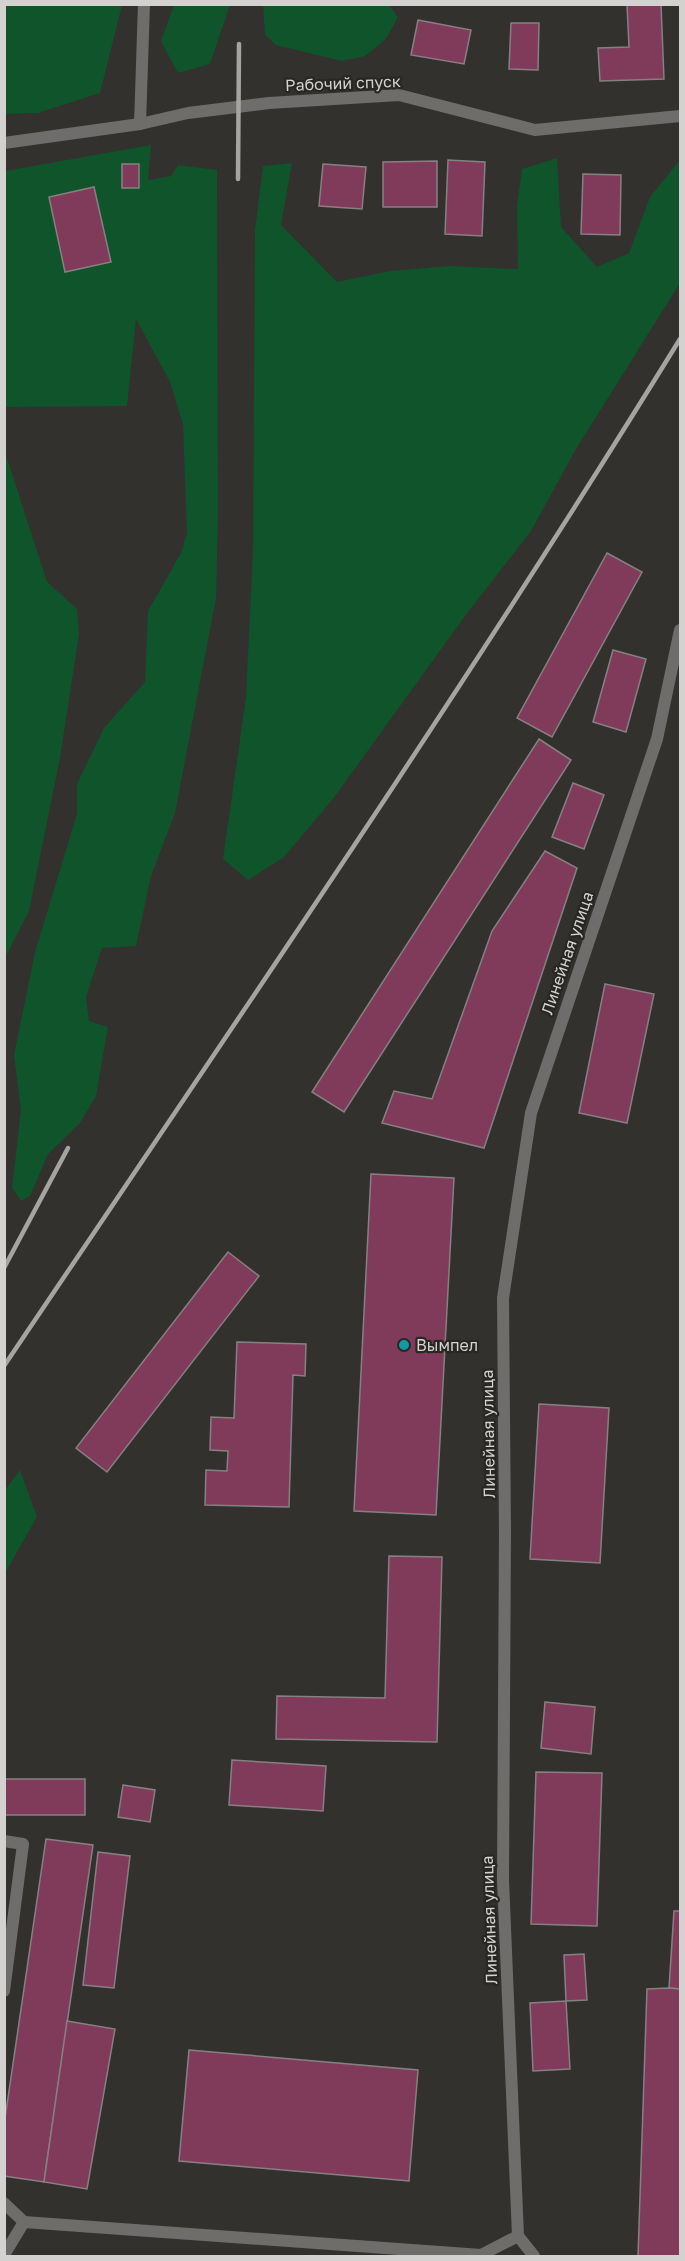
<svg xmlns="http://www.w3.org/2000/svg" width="685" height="2261" font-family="'Golos Text',sans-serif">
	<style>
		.green { fill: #0f542b }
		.building { fill: #813b5a; stroke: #868082; stroke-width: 1.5 }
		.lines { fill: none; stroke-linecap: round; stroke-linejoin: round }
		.service { stroke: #6f6d6c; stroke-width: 12 }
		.minor { stroke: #6f6d6c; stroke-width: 12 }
		.rail { stroke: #a5a4a2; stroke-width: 4.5 }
		.culture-dot { fill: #0f9aa8; stroke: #282723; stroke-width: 2 }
		.labels { text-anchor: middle; stroke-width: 4.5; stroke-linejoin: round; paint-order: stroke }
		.street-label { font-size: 16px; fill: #d3d2d0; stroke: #282723 }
		.poi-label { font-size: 16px; fill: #d3d2d0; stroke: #282723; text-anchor: start }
	</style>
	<rect width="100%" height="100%" fill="#32312d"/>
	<g class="green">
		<polygon points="4,5 122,5 100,93 38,113 5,114"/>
		<polygon points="174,5 230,5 210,64 178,73 161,41"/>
		<polygon points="263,5 389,5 398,17 386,39 365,56 342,61 276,45 265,35"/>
		<polygon points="151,145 148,180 171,176 178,165 217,170 218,517 216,598 175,813 151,876 136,946 102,948 86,997 89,1021 108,1027 96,1096 80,1123 48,1154 30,1196 21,1201 12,1188 21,1110 14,1055 35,952 77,814 77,784 104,728 145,682 148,611 181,553 187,533 183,424 170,382 136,319 127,406 5,407 5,171"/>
		<polygon points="557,158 561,227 597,267 629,253 650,197 680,160 680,283 576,449 531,531 465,616 333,799 284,857 248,880 223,859 246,697 253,550 255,230 263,166 292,163 281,225 337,282 390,271 449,266 518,269 517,206 522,169"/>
		<polygon points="4,449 47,582 77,609 79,634 60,758 29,911 5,958"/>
		<polygon points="20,1470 37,1517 5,1573 5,1490"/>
	</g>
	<g class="building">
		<polygon points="627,4 661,4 664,79 600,81 598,48 629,47"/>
		<polygon points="418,20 471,30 464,64 411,55"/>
		<polygon points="511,23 539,23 538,70 509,69"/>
		<polygon points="448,160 485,162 482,236 445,234"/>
		<polygon points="437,161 437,207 383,207 383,162"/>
		<rect x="122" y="164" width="17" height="24"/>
		<polygon points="323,164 366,167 362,209 319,206"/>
		<polygon points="583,174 621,175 620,235 581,234"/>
		<polygon points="94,187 111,262 65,272 49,197"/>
		<polygon points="607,553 642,572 552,737 517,718"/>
		<polygon points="613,650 646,659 626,732 593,722"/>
		<polygon points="539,739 571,760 344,1112 312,1092"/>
		<polygon points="573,783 604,795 584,849 552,837"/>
		<polygon points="545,851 577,868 484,1148 382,1123 394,1091 432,1099 492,931"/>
		<polygon points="605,984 654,994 627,1123 579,1113"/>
		<polygon points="371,1174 454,1178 436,1515 354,1511"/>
		<polygon points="228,1252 259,1276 107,1472 76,1448"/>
		<polygon points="237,1342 306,1344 305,1376 293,1375 289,1507 205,1505 206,1470 227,1471 228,1451 210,1450 211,1417 234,1418"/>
		<polygon points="539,1404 609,1408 600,1563 530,1559"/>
		<polygon points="389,1556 442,1557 437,1742 276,1739 277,1696 385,1698"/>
		<polygon points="545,1702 595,1707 591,1754 541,1748"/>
		<polygon points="232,1760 326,1766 323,1811 229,1805"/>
		<polygon points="536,1772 602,1773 597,1926 531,1924"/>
		<rect x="4" y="1779" width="81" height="36"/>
		<polygon points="123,1785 155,1790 150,1822 118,1817"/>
		<polygon points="46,1839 93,1845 44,2182 4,2176 4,2125"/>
		<polygon points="98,1852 130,1856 114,1988 83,1985"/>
		<polygon points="674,1911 680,1911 680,1989 669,1988"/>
		<polygon points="584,1954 587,2000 566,2001 564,1955"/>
		<polygon points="669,1988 680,1989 680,2256 638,2256 647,1989"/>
		<polygon points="566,2001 570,2069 533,2071 530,2003"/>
		<polygon points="67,2021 115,2029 87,2189 44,2182"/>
		<polygon points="189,2050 418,2070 409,2181 179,2161"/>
	</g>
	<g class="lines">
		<g class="service">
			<polyline points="140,124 144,4"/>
			<polyline points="4,1841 23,1844 4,1991"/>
			<polyline points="4,2203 24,2222 481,2255 518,2236"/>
			<polyline points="4,2255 24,2222"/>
		</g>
		<g class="minor">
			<polyline points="4,143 140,124 188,113 269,103 399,95 535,130 680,116"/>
			<polyline points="534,2256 518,2236 503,1880 505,1532 503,1298 531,1113 657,739 680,630"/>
		</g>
		<g class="rail">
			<polyline points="238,179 239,44"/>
			<polyline points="4,1268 68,1148"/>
			<path d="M4,1366c229,-340 461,-678 676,-1027"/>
		</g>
	</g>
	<circle class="culture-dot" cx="404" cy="1345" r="6"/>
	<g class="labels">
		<g class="street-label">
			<text transform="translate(343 83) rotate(-2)" y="6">Рабочий спуск</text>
			<text transform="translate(567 953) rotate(-71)" y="6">Линейная улица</text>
			<text transform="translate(488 1434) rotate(-91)" y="6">Линейная улица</text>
			<text transform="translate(489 1920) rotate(-92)" y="6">Линейная улица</text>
		</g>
		<g class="poi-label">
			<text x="416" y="1351">Вымпел</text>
		</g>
	</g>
	<rect width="685" height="2261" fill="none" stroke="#d3d2d0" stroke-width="12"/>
</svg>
